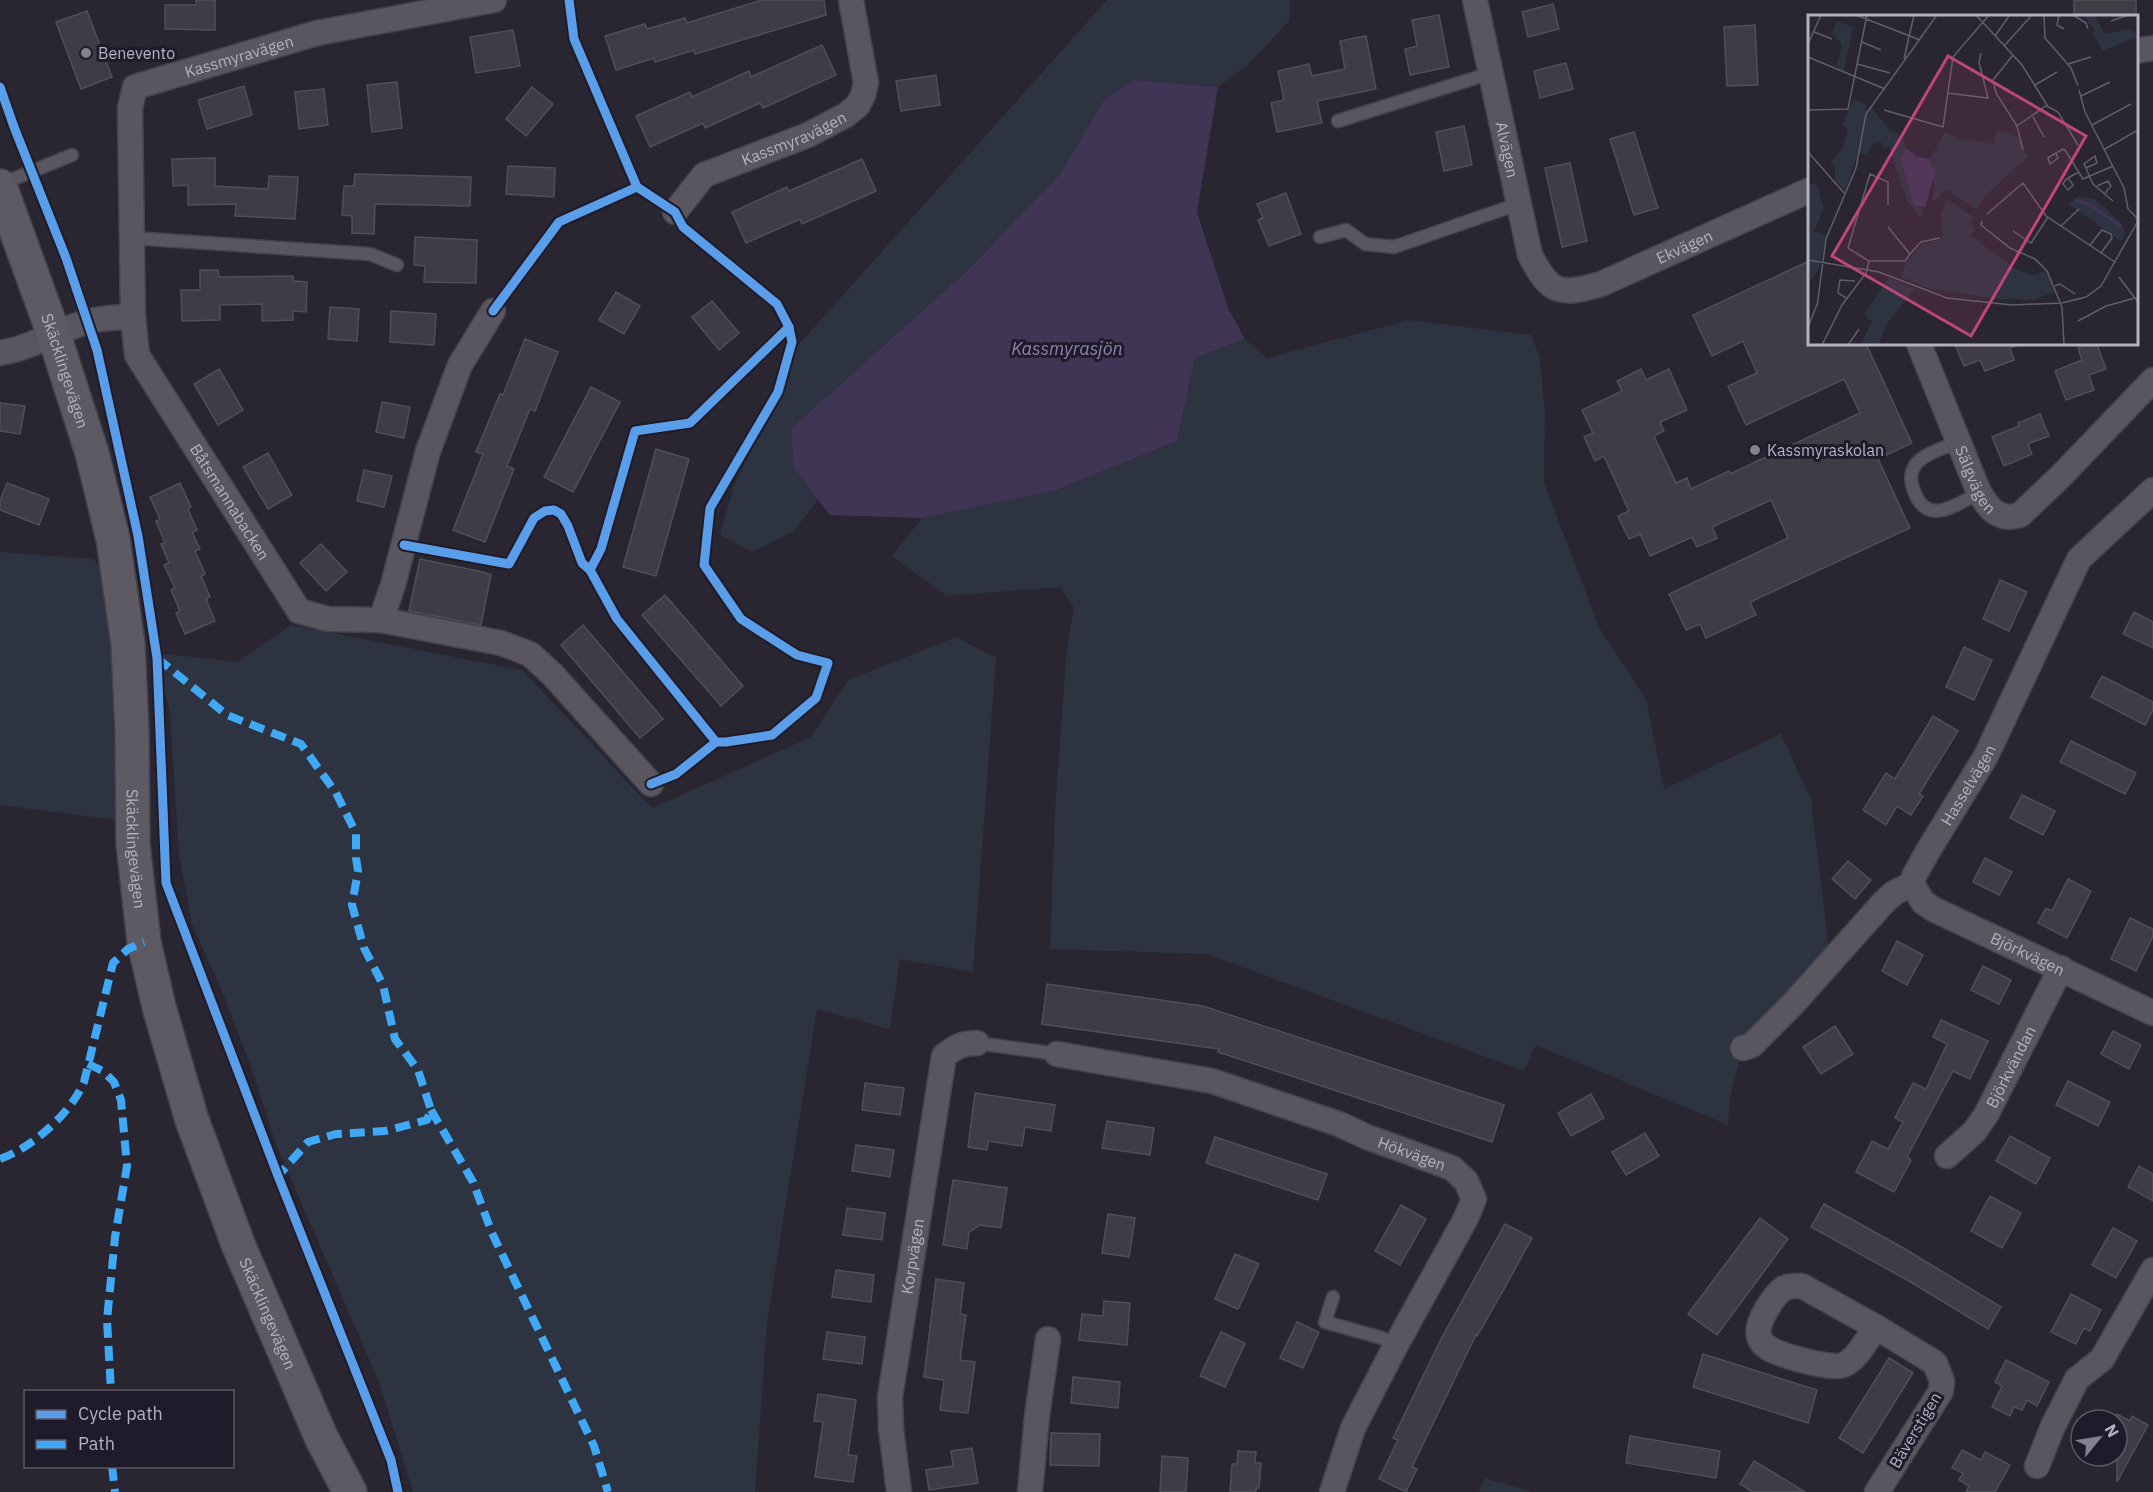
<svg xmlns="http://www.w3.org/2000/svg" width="2153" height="1492" font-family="'IBM Plex Sans',sans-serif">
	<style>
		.green { fill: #2d3340 }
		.water { fill: #413556 }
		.building { fill: #3f3c46; stroke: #514e59; stroke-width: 1.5 }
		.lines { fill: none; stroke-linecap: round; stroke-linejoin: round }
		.lane-casing { stroke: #44424a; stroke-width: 15 }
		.street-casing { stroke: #44424a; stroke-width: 27 }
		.secondary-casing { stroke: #44414b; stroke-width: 36 }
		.lane { stroke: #59565f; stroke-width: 12 }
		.street { stroke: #59565f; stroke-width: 24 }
		.secondary { stroke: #5d5a64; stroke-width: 33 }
		.quiet { stroke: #3fa9f5; stroke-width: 8; stroke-dasharray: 15 8; stroke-linecap: butt }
		.cycleway-casing { stroke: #201b2a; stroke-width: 13 }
		.cycleway { stroke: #5a9eea; stroke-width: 9 }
		.poi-dot { fill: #85808f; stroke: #201b2a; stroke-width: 2 }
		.labels { text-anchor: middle; stroke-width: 6; stroke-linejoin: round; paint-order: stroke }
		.poi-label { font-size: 16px; fill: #b6b0c2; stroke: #201b2a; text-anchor: start }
		.street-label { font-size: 16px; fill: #b6b0c2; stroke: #201b2a }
		.water-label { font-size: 18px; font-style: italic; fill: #9082ad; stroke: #201b2a }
		.inset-river { fill: none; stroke: #413556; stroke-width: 3 }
		.inset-road { fill: none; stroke: #615d6b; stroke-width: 1.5 }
		.view { fill: #be467a; fill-opacity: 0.15; stroke: #be467a; stroke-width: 3 }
		.inset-edge { fill: none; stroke: #b6b0c2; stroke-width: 3 }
	</style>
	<rect width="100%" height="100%" fill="#292631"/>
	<g class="green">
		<polygon points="1107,0 1290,0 1289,21 1249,64 1218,87 1134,80 1104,100 1060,174 965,273 794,468 818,499 794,531 752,552 720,535 734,484 774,406 792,352"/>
		<polygon points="1409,320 1531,335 1540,358 1545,413 1544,483 1600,629 1646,699 1664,789 1781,734 1811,799 1829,950 1746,1034 1730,1098 1728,1125 1536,1045 1524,1071 1207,954 1050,949 1055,810 1067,646 1074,608 1060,587 947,596 892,556 922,518 1054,491 1177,441 1195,358 1245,339 1267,358"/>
		<polygon points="0,552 94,559 108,580 117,820 0,805"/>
		<polygon points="291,625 522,670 652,808 811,737 848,680 956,637 996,658 973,972 900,959 890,1029 817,1009 767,1322 755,1492 413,1492 379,1382 277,1147 251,1067 224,996 192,924 179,855 170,714 156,653 237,662"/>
		<polygon points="1484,1478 1532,1492 1479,1492"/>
	</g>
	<polygon class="water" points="1134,80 1218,87 1197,212 1228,308 1245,339 1195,358 1177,441 1054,491 922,518 830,515 794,468 791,429 965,273 1060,174 1104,100"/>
	<g class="building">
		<polygon points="196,0 215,0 215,30 165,29 165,5 196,5"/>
		<polygon points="762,0 824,0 826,15 695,54 694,50 655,62 654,58 616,70 605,36 645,24 647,29 685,18 687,23"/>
		<rect x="2074" y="0" width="62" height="16"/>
		<polygon points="1553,4 1559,29 1528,37 1522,12"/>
		<polygon points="87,11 112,77 81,89 56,22"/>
		<polygon points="1439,15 1449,67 1410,75 1405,49 1417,46 1412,20"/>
		<polygon points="1755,25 1758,85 1727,86 1724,27"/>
		<polygon points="513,30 520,66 476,73 470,37"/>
		<polygon points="1366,36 1376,89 1317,101 1322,123 1277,132 1271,103 1284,100 1278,71 1309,64 1312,76 1345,69 1340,41"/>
		<polygon points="822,45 836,75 763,108 760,103 705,128 703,123 650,147 636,116 690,92 692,97 749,71 751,77"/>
		<polygon points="1566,63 1573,89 1540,98 1534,71"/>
		<polygon points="936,75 940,105 901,111 896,81"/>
		<polygon points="397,82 402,128 372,132 367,85"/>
		<polygon points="244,86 252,115 207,129 198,100"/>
		<polygon points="532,87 553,104 526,136 506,119"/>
		<polygon points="324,89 328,125 299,129 295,92"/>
		<polygon points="1464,126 1472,165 1444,171 1436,132"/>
		<polygon points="1634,132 1658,208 1634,215 1610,139"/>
		<polygon points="215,158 215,186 268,189 269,176 298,177 295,219 235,216 236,204 188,205 188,185 173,186 172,159"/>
		<polygon points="862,159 876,191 802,224 800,219 746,243 732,212 787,187 789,191"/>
		<polygon points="1570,163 1587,241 1562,247 1545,168"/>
		<polygon points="508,166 555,168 554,197 506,194"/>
		<polygon points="355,174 471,177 470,206 375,204 374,234 352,233 352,216 342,215 344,186 354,186"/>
		<polygon points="1286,193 1301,234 1269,246 1258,220 1263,218 1257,204"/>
		<polygon points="415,237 477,240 476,283 424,282 425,266 414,265"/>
		<polygon points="1809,261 1809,344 1866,344 1912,443 1878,459 1910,528 1750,602 1756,615 1706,638 1700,624 1686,630 1669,594 1788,538 1771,500 1712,527 1717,538 1697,547 1692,537 1650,556 1640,534 1629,539 1618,516 1629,511 1604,456 1595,461 1584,437 1593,433 1582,410 1622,391 1617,381 1641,369 1646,380 1669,369 1687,410 1660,422 1664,431 1654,436 1676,483 1687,478 1691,489 1729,471 1730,474 1860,413 1844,379 1746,425 1728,386 1757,373 1743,341 1712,356 1693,315"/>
		<polygon points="200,270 218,270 219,277 293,276 293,281 307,282 306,312 293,311 293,320 262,321 262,304 220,305 220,320 182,321 181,290 200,290"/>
		<polygon points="616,292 640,306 624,334 599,320"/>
		<polygon points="712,301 739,333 719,350 692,317"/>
		<polygon points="330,307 359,309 357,341 328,339"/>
		<polygon points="391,311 436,314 434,345 390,342"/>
		<polygon points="525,339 558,352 535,411 530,409 507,466 514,469 485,542 453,530 483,454 476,452 500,394 503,395"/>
		<polygon points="1955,344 2019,344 2019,345 2010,348 2014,360 1985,371 1980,360 1964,366"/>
		<polygon points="2090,344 2097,344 2106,369 2089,375 2094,390 2066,400 2055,371 2082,360 2078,348"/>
		<polygon points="219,369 243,410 218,425 194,384"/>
		<polygon points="591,387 620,402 573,492 544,477"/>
		<polygon points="382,402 410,407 404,438 376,432"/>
		<polygon points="0,403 25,406 20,434 0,431"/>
		<polygon points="2040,414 2049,436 2028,444 2032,454 2004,466 1992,437 2019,426 2018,423"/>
		<polygon points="656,449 689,459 656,576 623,567"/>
		<polygon points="268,453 292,495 268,509 243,467"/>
		<polygon points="364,470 392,476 384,507 357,501"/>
		<polygon points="7,483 49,499 39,525 0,510 0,501"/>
		<polygon points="180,483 191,507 188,509 197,530 192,532 200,549 195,551 205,574 201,576 210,597 206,599 215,621 185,634 176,613 180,611 171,590 175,588 164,565 169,563 161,544 165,543 156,521 160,519 150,497"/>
		<polygon points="321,544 347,572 326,591 300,563"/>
		<polygon points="420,559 483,572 491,575 481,625 409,611"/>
		<polygon points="2000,580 2027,592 2009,631 1983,619"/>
		<polygon points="665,595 743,686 721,706 642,615"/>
		<polygon points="2134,612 2153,622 2153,648 2123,634"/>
		<polygon points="583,625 663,719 640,738 561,645"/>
		<polygon points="1964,647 1992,660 1974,700 1946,687"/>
		<polygon points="2102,676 2153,702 2153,710 2145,725 2091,697"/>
		<polygon points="1933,716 1958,731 1919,794 1923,796 1911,815 1897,806 1886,825 1863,810 1886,773 1895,779"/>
		<polygon points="2071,741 2136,773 2125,794 2060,762"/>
		<polygon points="2022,795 2055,811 2043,835 2010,818"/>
		<polygon points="1985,858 2012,872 1999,895 1973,882"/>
		<polygon points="1848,861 1871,880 1855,899 1832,879"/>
		<polygon points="2068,879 2091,891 2067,938 2038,923 2046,908 2052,911"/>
		<polygon points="2130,918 2153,929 2153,936 2136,971 2111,959"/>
		<polygon points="1897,941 1923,955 1907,985 1882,971"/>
		<polygon points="1983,966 2011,980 1999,1004 1971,990"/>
		<polygon points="1047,984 1203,1006 1504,1105 1492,1142 1218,1052 1219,1049 1042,1024"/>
		<polygon points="1941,1020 1988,1041 1970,1079 1953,1071 1907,1157 1911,1160 1894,1192 1856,1172 1872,1141 1888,1149 1903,1122 1895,1118 1913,1083 1926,1089 1947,1044 1933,1037"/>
		<polygon points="1835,1026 1853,1054 1821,1074 1803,1047"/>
		<polygon points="2113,1031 2141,1045 2129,1069 2101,1054"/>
		<polygon points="2068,1081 2110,1102 2098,1126 2056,1105"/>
		<polygon points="865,1083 904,1088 900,1115 862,1110"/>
		<polygon points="975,1093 1055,1105 1051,1131 1025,1127 1022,1146 988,1141 987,1150 968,1147"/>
		<polygon points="1591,1094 1604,1118 1571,1136 1558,1113"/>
		<polygon points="1107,1121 1154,1128 1150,1155 1102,1148"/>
		<polygon points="1645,1133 1659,1156 1626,1175 1612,1152"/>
		<polygon points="2010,1136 2050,1158 2036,1184 1996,1161"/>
		<polygon points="1215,1137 1327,1174 1318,1200 1206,1163"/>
		<polygon points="856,1145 894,1150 890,1177 852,1171"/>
		<polygon points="2139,1166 2153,1174 2153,1201 2128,1187"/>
		<polygon points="953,1180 1007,1188 1001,1228 980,1225 969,1232 967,1249 943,1245"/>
		<polygon points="1990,1196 2021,1213 2002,1248 1971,1231"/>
		<polygon points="1824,1204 1905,1249 2001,1307 1988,1329 1909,1281 1811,1227"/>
		<polygon points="1401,1205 1426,1219 1400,1265 1375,1251"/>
		<polygon points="847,1208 885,1213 882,1240 843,1235"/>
		<polygon points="1108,1214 1135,1218 1129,1257 1102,1253"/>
		<polygon points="1760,1218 1788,1239 1717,1335 1688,1314"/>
		<polygon points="1505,1224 1532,1238 1499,1298 1477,1336 1476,1335 1412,1467 1417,1469 1406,1492 1379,1479 1398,1440 1393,1438 1442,1337"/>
		<polygon points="2113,1228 2137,1241 2116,1278 2092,1265"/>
		<polygon points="1235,1254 1259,1264 1238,1309 1215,1299"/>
		<polygon points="836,1270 874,1275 871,1302 832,1297"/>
		<polygon points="936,1279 964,1283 960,1314 966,1315 960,1360 975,1362 968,1413 940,1410 944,1380 924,1377"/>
		<polygon points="2071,1294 2101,1310 2090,1331 2084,1328 2076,1344 2051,1332"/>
		<polygon points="1104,1301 1130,1303 1127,1345 1079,1340 1082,1314 1103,1316"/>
		<polygon points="1297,1322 1319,1332 1303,1368 1280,1358"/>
		<polygon points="827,1332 865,1337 862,1364 823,1359"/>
		<polygon points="1221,1332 1245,1343 1225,1387 1200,1376"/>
		<polygon points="1703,1354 1817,1390 1808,1423 1693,1387"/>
		<polygon points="1889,1358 1913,1373 1863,1453 1839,1438"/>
		<polygon points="2006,1360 2049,1382 2037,1406 2027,1400 2022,1410 2014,1407 2010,1416 1992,1407 2002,1386 1995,1382"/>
		<polygon points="1073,1377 1120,1382 1118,1408 1071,1403"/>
		<polygon points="818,1394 856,1400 848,1455 857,1456 853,1482 815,1477 823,1422 814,1421"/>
		<polygon points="2117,1414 2130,1421 2132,1416 2148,1425 2117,1482"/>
		<polygon points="1051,1433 1100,1434 1099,1466 1050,1465"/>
		<polygon points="1630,1436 1720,1451 1716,1478 1626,1463"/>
		<polygon points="972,1448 978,1483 929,1490 926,1470 953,1466 951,1451"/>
		<polygon points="1962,1450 1981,1460 1985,1452 2010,1465 1995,1492 1966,1492 1969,1486 1959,1480 1963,1473 1952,1468"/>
		<polygon points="1238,1451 1256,1452 1255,1463 1261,1463 1259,1488 1256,1488 1256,1492 1230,1492 1232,1464 1237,1464"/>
		<polygon points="1162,1456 1188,1458 1186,1492 1160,1492"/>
		<polygon points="1754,1461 1774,1473 1805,1492 1753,1492 1740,1484"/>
	</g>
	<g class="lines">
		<defs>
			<g id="lane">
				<polyline points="1338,121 1491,73"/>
				<polyline points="1,184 72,155"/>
				<polyline points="1320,237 1346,230 1365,244 1394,247 1518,204"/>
				<polyline points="132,238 370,254 397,265"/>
				<path d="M1958,442c-14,6 -33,11 -42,22 -6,8 -6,18 -2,27 13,36 41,14 65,2"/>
				<polyline points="977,1043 1057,1054"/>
				<polyline points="1333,1297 1325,1322 1382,1338 1396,1345"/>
			</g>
			<g id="street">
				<path id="s1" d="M1475,0l55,255c20,39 29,41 71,29l209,-94"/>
				<polyline points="2136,51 2153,48"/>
				<path id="s2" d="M675,212l29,-37 104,-40 38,-20 12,-10 5,-10 3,-12 -15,-83"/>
				<path id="s3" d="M133,317l4,38 162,256 29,8 53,1 12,-35 35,-134 32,-86 33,-54"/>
				<path id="s4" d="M1919,344l59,146c9,17 20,32 42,25l41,-39 92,-96"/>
				<path id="s5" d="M0,353c32,-5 59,-24 90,-32 14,-3 28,-4 43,-4l-3,-209 5,-21 182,-54 177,-33"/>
				<polyline points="381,620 501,643 530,654 552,674 651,784"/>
				<path id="s6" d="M1912,884l11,18 10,7 220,104"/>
				<path id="s7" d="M1743,1048l9,-3 40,-40 92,-103 10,-9 18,-9 2,-8 14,-25 58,-95 93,-197 74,-69"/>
				<path id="s8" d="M1057,1054l155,27 127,43 28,13 85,31 14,13 8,18 -8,19 -70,127 -43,83 -21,64"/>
				<path id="s9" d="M1947,1156l27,-24 12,-17 75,-147"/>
				<path d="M1876,1327c-9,12 -19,33 -33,38 -12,5 -65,-10 -76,-18 -4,-2 -7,-7 -8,-11 -4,-13 15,-41 25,-48 7,-3 12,-2 18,-2l74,41 59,36 7,18 -1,10 -64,101"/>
				<polyline points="2037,1466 2053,1426 2077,1379 2102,1359 2153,1270"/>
				<path id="s10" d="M899,1492l-8,-63 -1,-32 54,-341c11,-9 18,-13 33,-13"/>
				<polyline points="1030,1492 1037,1416 1048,1339"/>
			</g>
			<g id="secondary">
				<path id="s11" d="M0,186l54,149 38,118 21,86 15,105 4,88 1,112 11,98 15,65 33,113 46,124 84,195 28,53"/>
			</g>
		</defs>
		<use href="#lane" class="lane-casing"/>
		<use href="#street" class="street-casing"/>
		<use href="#secondary" class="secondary-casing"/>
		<use href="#lane" class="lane"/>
		<use href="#street" class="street"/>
		<use href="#secondary" class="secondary"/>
		<g class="quiet">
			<polyline points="157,658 227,715 301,744 336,793 356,833 356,858 358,871 352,905 364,948 383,985 395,1039 418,1070 431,1110 427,1120 385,1131 336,1134 308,1142 278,1176"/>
			<polyline points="88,1064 103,1071 114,1082 121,1100 127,1166 115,1237 107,1320 111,1392"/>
			<polyline points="431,1110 473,1182 492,1233 594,1446 608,1492"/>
			<path d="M0,1159c32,-11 71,-46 84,-77l29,-119 15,-14 16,-7"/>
			<polyline points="112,1466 115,1492"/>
		</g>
		<defs>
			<g id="cycleway">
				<polyline points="569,0 574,39 637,187 675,212 683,227 777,304 789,327 792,342 778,392 710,508 704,565 741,619 797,655 828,663 816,698 772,735 726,742 716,742 676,774 651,784"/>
				<polyline points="0,87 14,127 66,258 97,350 138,536 157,658 166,883 278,1176 391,1460 398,1492"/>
				<polyline points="493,311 559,222 637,187"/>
				<polyline points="404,545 509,564 534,518 545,511 554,510 561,514 568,526 582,563 590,570 617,619 716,742"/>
				<polyline points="590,570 601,549 635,431 690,423 789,327"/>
			</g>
		</defs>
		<use href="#cycleway" class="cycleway-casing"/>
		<use href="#cycleway" class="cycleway"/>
	</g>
	<g class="poi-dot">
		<circle cx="86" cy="53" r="6"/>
		<circle cx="1755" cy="450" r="6"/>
	</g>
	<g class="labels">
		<g class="poi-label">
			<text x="98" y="59">Benevento</text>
			<text x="1767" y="456">Kassmyraskolan</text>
		</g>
		<g class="street-label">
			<text dy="6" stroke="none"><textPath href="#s5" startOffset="478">Kassmyravägen</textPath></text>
			<text dy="6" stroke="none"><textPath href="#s2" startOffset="144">Kassmyravägen</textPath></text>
			<text dy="6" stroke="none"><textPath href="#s1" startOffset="153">Alvägen</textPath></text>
			<text dy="6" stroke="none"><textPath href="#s1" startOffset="441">Ekvägen</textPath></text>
			<text dy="6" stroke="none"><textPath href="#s11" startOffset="196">Skäcklingevägen</textPath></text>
			<text dy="6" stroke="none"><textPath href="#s4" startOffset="147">Sälgvägen</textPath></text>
			<text dy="6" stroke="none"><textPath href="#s3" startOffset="212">Båtsmannabacken</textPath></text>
			<text dy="6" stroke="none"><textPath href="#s7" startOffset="352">Hasselvägen</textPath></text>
			<text dy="6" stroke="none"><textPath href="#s11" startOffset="682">Skäcklingevägen</textPath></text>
			<text dy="6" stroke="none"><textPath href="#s6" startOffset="138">Björkvägen</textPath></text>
			<text dy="6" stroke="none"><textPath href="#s9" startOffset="111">Björkvändan</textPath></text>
			<text dy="6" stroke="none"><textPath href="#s8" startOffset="370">Hökvägen</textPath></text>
			<text dy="6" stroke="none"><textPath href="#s10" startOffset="238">Korpvägen</textPath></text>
			<text dy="6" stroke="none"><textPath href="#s11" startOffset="1168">Skäcklingevägen</textPath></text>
			<text transform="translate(1915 1430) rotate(-59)" y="6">Bäverstigen</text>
		</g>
		<g class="water-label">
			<text x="1067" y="355">Kassmyrasjön</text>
		</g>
	</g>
	<g transform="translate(1808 15)">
		<rect width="330" height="330" fill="#292631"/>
		<path d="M275,0h12l9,19 26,-5 8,7 -35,15 -10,-17 2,-3zM28,6l17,6 -9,43 -8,-3 6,-23 -10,-9zM46,84l11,5 1,7 6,-3 17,21 14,8 3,11 -5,11 17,48 6,4 -3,7 -14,-17 -18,-54 -6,1 -2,-6 -9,2 -5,11 -9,-2 -13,38 -10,-10v-15l-5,-2 13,-17 5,-18 -6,-4zM188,115l23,7 3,12 7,7 -43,39 -9,14 -31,-20 -14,14 2,-18 -4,-26 15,-27 15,7 34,5zM9,168l7,26 -10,22 12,4 -7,33 -11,17v-101zM271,181l16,3 25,23 5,11 -4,8 -53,-37zM139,184l28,19 -5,6 6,5 -6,6 45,34 16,6 14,-4 11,20 -23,9 -36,-1 -69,-11 -27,-11 5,-14 16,-19 20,-5 -1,-25zM81,262l26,12 -27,33 -10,23h-18l12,-23 -8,-7z" fill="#2d3340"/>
		<path d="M98,133l10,8 14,3v5l6,6 -11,37 -11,-1 -13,-47z" fill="#413556"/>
		<path class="inset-river" d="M267,185l14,4 33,23"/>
		<path class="inset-road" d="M48,0l64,25M168,0l46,50 25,40 -30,21M236,0l1,23 26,30 7,18M251,0l-2,10 7,4M265,0l13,8 2,6M303,6l17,-6M6,17l18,7M187,21l14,-20M54,27l19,8M0,29l13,-29M196,31l28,-31M205,40l-20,25 3,13 21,33 6,24M0,42l77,32M96,44l10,-44M49,49l33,9M260,49l23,-7M227,70l22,-13M271,75l6,22 39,76 4,21 10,10M139,78l41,5 -9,-36 2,-9M273,81l29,-14M239,91l11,6 20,33M0,95l40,-1 19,-94M76,95l59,17 10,-70 36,-42M225,102l11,20M284,110l39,-21M297,134l33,-19M0,137l36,41M248,138l2,5 -8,6 -2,-6 8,-5 7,-4 2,1 18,29 30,-13M278,153l11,-5 -2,-7 -11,8 2,4 2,5 5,11 20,17M260,163l5,7 -5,5 -5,-6 3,-5 2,-1 7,-4 3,-1M289,171l11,-5 3,5 -6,7M179,199l36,-31 23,33 69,46M174,206l-1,4 29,23 25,11 12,12 15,36 2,38M253,211l18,-17M205,216l18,12 17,-26M282,230l12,-15 9,4 1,4 -11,15M102,239l11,-12 19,-4M0,245l71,12 68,26 65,7 50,-2 24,-6 15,-11 37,-65M61,246h36l5,-7 -22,-27M311,262l19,25M247,271l5,-2 15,10M38,283l-8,-5 2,-13 15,1M9,291l9,-67 30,-71 10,-54 71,-99M270,306l28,-15 29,-8M0,312l10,-25M14,330l20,-40 24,-32 3,-12 -21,-13 22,-74 18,8v23M40,330l11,-16"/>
		<path class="view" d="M140,41l138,80 -115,200 -139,-80z"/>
		<rect width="330" height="330" class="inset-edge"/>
	</g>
	<rect x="24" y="1390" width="210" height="78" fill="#201b2a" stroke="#5c5767" stroke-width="1.5"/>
	<rect x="36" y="1410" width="30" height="9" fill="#5a9eea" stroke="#5c5767" stroke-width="1.5"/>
	<text x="78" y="1420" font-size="18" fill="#b6b0c2">Cycle path</text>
	<rect x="36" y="1440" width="30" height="9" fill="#3fa9f5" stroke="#5c5767" stroke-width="1.5"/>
	<text x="78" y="1450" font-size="18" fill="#b6b0c2">Path</text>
	<g transform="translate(2099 1438) rotate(60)"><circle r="28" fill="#201b2a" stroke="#5c5767" stroke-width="1.5"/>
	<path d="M0-4.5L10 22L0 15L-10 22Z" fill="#85808f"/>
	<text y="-9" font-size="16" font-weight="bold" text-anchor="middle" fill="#b6b0c2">N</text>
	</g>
</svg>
